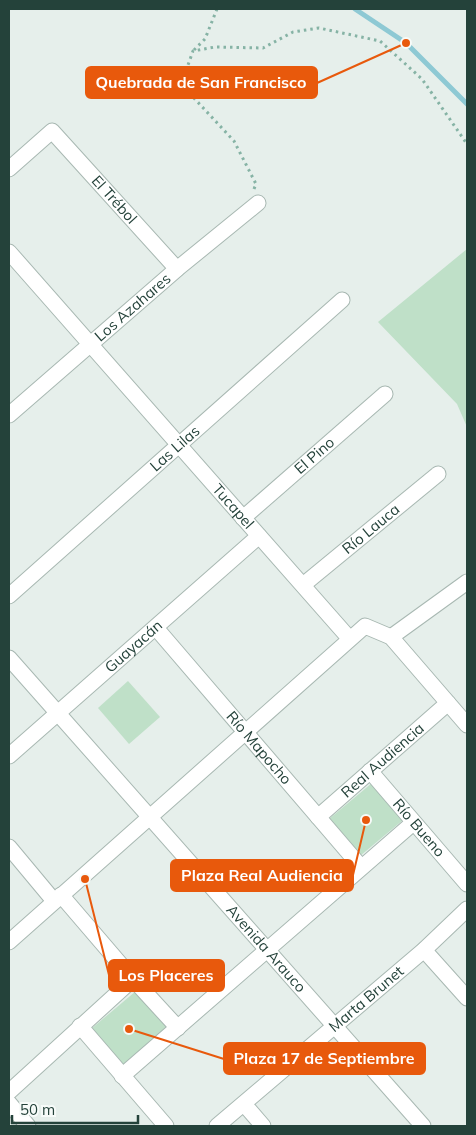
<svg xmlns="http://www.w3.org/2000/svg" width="476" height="1135" font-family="Mulish,sans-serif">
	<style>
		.green { fill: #bfe0c8 }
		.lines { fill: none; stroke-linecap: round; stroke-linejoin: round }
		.stream { stroke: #8ec9d4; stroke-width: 5 }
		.minor-casing { stroke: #a8b8b2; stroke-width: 17 }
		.path { stroke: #86b3a5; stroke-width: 3; stroke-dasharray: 2.5 4; stroke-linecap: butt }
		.minor { stroke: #fff; stroke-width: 15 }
		.labels { text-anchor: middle; stroke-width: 4; stroke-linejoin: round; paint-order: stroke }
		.street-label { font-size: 15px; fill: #24423a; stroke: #f7fbf9 }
		.leader { fill: none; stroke: #e8590c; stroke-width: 2 }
		.callout-dot { fill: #e8590c; stroke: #f7fbf9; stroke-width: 2 }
		.callout { fill: #e8590c; stroke: #e8590c; stroke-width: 2 }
		.callout-label { font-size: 16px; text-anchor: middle; font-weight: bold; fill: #fff }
	</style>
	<rect width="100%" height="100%" fill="#e6efeb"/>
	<g class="green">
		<polygon points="467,249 467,427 457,404 378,322"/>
		<polygon points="128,681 160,717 129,744 98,708"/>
		<polygon points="372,783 403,820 360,856 329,819"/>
		<polygon points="136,991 168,1028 123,1067 91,1029"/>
	</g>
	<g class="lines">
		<polyline class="stream" points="355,9 406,43 467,104"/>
		<defs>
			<g id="minor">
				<path id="s1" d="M9,169l43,-38 125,138"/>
				<path id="s2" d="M9,252l340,386"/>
				<path id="s3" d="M9,415l168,-146 81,-66"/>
				<path id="s4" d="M243,518l142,-124"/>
				<path id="s5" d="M303,585l135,-111"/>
				<path id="s6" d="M9,596l333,-296"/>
				<path id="s7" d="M156,628l205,239"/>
				<polyline points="391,637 467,582"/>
				<path id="s8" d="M9,658l414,468"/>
				<path id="s9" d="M9,756l250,-220"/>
				<path id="s10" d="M370,771l97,113"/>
				<path id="s11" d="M318,817l130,-114"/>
				<polyline points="9,847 54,901"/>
				<polyline points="61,895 133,979 178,1028"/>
				<polyline points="9,942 365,626 391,637 467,725"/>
				<polyline points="424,950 467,998"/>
				<polyline points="80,1026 166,1126"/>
				<polyline points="122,1076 413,823"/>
				<polyline points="9,1092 133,979"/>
				<polyline points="9,1103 28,1126"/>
				<polyline points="244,1104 263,1126"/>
				<path id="s12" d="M217,1126l207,-176 43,-41"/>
			</g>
		</defs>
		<use href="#minor" class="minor-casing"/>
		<g class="path">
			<polyline points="194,50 205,39 217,9"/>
			<polyline points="254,189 256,184 234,141 193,97 183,79 193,51 215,47 263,48 293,32 319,28 380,41 422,79 467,144"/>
		</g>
		<use href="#minor" class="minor"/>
	</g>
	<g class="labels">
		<g class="street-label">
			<text dy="5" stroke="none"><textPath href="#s1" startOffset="150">El Trébol</textPath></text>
			<text dy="5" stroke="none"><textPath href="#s3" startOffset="164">Los Azahares</textPath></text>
			<text dy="5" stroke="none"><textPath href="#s6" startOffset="222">Las Lilas</textPath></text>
			<text dy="5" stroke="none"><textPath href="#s4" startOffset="95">El Pino</textPath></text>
			<text dy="5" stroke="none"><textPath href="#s2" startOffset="339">Tucapel</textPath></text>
			<text dy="5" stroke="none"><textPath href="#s5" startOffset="88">Río Lauca</textPath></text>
			<text dy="5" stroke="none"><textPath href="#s9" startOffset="166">Guayacán</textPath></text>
			<text dy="5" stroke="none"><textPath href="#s7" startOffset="158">Río Mapocho</textPath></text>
			<text dy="5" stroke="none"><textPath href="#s11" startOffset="86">Real Audiencia</textPath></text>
			<text dy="5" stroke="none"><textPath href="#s10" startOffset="75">Río Bueno</textPath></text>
			<text dy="5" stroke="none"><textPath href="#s8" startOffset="388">Avenida Arauco</textPath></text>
			<text dy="5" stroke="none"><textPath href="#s12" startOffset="196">Marta Brunet</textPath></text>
		</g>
	</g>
	<path class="leader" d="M406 43L317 83M366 820L353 875M85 879L109 975M129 1029L224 1059"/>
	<g class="callout-dot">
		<circle cx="406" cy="43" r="5"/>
		<circle cx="366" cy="820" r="5"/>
		<circle cx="85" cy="879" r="5"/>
		<circle cx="129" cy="1029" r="5"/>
	</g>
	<g class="callout">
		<rect x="86" y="67" width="231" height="31" rx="5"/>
		<rect x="171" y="860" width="182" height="31" rx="5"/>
		<rect x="109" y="960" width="115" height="31" rx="5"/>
		<rect x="224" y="1043" width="201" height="31" rx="5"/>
	</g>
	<g class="callout-label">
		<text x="201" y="88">Quebrada de San Francisco</text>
		<text x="262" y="881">Plaza Real Audiencia</text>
		<text x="166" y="981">Los Placeres</text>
		<text x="324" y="1064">Plaza 17 de Septiembre</text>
	</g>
	<rect width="476" height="1135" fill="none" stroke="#24423a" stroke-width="20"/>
	<path d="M12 1115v8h126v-8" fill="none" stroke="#24423a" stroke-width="2.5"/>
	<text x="20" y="1115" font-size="15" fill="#24423a" stroke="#f7fbf9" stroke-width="4" paint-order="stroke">50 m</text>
</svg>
